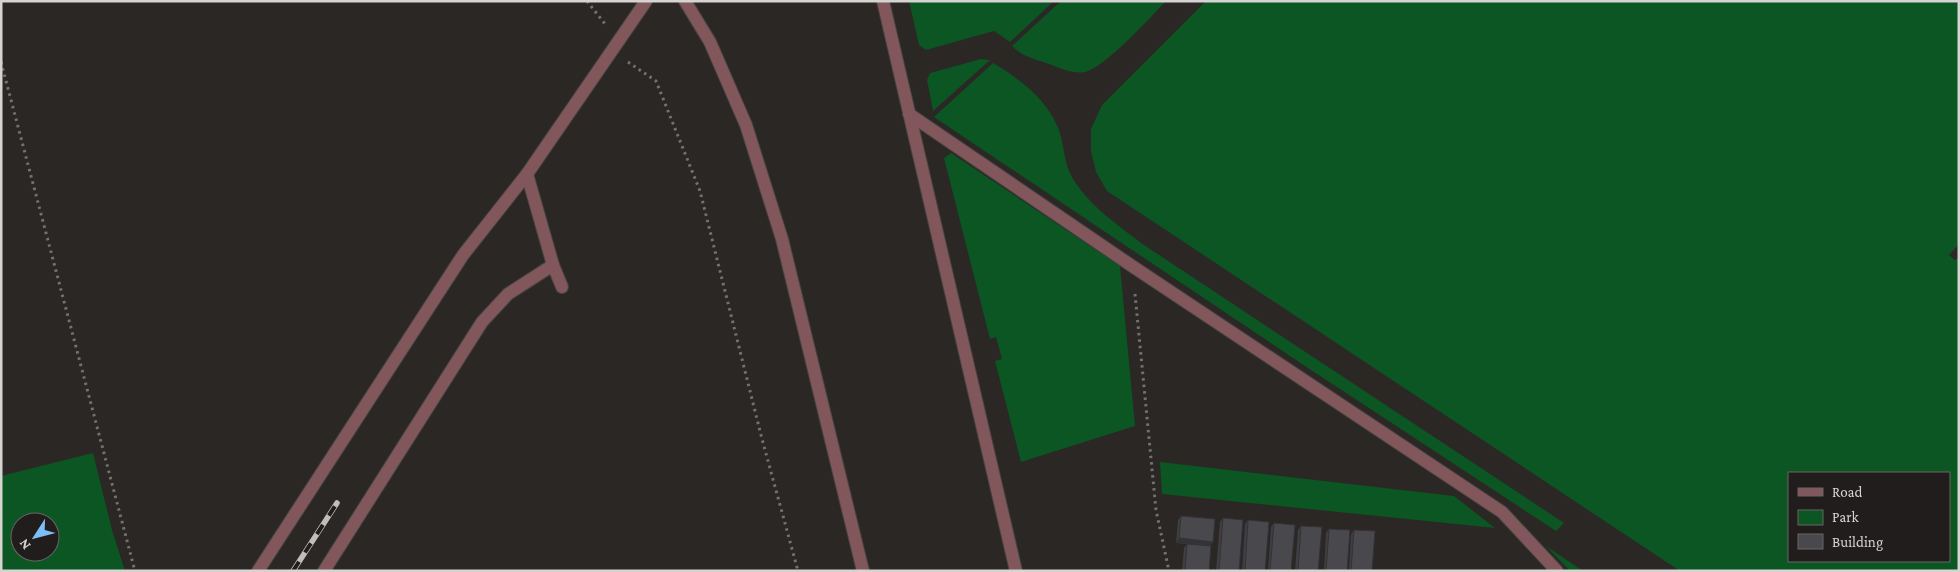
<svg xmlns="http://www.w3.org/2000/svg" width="1960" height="572" font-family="'Crimson Pro',serif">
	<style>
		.green { fill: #0b5622; fill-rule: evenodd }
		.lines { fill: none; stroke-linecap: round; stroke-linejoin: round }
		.minor-casing { stroke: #464341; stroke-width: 14 }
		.tertiary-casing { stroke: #464341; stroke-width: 14 }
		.path { stroke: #74716f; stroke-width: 3; stroke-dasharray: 2.5 4; stroke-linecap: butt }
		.minor { stroke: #82575b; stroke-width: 12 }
		.tertiary { stroke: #82575b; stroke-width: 12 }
		.rail-casing { stroke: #c0bdbd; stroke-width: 5.5 }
		.rail { stroke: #211d1c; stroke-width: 4; stroke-dasharray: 11; stroke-linecap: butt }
		.wall { fill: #3f3f42 }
		.shaded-wall { fill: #333336 }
		.building { fill: #49494d; stroke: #333336 }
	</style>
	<rect width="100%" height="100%" fill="#2a2725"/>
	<g class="green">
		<polygon points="909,1 1054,1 1010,42 994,31 926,50 919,45"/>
		<path d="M1061,1h105c-17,18 -57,62 -78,70 -13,5 -30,-4 -42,-8 -13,-4 -24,-7 -34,-17z"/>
		<path d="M1206,1h753v243l-10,11 6,5 4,-3v314h-279l-573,-380 -11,-19 -5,-21v-22l11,-24zM1789,473h160v88h-160z"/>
		<polygon points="981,59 990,60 933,111 927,80 930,73"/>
		<path d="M993,63c27,16 54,36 66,67 5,14 5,34 13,47 16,28 44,46 69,66l423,280 -8,8 -254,-167 -368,-247z"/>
		<polygon points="951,153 1120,266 1135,426 1021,462 995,361 1002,359 996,337 990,339 944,158"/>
		<path d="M93,453l19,77 13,41h-124v-95zM20,522h30v30h-30z"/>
		<polygon points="1160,462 1454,496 1495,528 1162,494"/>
		<polygon points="1546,546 1583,571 1570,571"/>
	</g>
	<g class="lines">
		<defs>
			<g id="minor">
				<polyline points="909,114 1132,266 1502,512 1557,571"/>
				<polyline points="553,265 562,287"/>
				<polyline points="258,571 463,255 527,174 646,1"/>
				<polyline points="324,571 482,322 508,294 553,265 527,174"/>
			</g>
			<g id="tertiary">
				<polyline points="685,1 710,42 746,125 782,239 863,571"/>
				<polyline points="883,1 1016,571"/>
			</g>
		</defs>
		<use href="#minor" class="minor-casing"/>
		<use href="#tertiary" class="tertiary-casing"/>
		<g class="path">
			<polyline points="587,1 605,24"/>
			<polyline points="1,62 135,571"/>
			<polyline points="628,62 656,81 700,191 762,439 798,571"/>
			<polyline points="1135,294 1156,510 1169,571"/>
		</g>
		<use href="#minor" class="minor"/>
		<use href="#tertiary" class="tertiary"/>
		<defs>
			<polyline id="rail" points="293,571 337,503"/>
		</defs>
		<use href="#rail" class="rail-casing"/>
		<use href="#rail" class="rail"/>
	</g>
	<g class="wall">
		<polygon points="1181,516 1213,542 1210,546 1209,571 1182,571 1184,548 1187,544 1199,545 1176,543 1178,520"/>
		<polygon points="1223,518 1239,571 1216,571 1220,522"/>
		<polygon points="1248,520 1265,571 1242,571 1245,524"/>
		<polygon points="1274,523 1291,571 1268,571 1271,527"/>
		<polygon points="1301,526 1318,571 1295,571 1298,530"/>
		<polygon points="1329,529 1347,571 1324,571 1326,533"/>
		<polygon points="1354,530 1372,571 1349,571 1351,534"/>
	</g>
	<polygon class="shaded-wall" points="1179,538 1213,542 1210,546 1176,543"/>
	<g class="building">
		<polygon points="1181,516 1215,519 1213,542 1179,538"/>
		<polygon points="1223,518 1243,520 1239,571 1219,571"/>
		<polygon points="1248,520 1269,522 1265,571 1245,571"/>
		<polygon points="1274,523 1295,525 1291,571 1270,571"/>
		<polygon points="1301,526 1322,527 1318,571 1298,571"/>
		<polygon points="1329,529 1350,530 1347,571 1326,571"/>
		<polygon points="1354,530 1375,531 1372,571 1351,571"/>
		<polygon points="1187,544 1211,546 1209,571 1185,571"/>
	</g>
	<rect width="1960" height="572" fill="none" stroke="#d6d3d3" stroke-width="5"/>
	<rect x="1788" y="472" width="162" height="90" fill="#211d1c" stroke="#696665"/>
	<rect x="1798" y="488" width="25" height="8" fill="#82575b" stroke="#696665"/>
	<text x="1832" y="497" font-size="15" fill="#d6d3d3">Road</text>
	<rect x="1798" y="510" width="25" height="15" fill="#0b5622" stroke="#696665"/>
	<text x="1832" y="522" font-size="15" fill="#d6d3d3">Park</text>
	<rect x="1798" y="534" width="25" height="15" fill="#49494d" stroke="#696665"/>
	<text x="1832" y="547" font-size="15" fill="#d6d3d3">Building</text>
	<g transform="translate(35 537) rotate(234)"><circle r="24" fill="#211d1c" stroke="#696665"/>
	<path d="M0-4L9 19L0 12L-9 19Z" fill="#7bbef8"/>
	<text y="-8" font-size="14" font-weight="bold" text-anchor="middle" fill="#d6d3d3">N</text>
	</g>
</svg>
